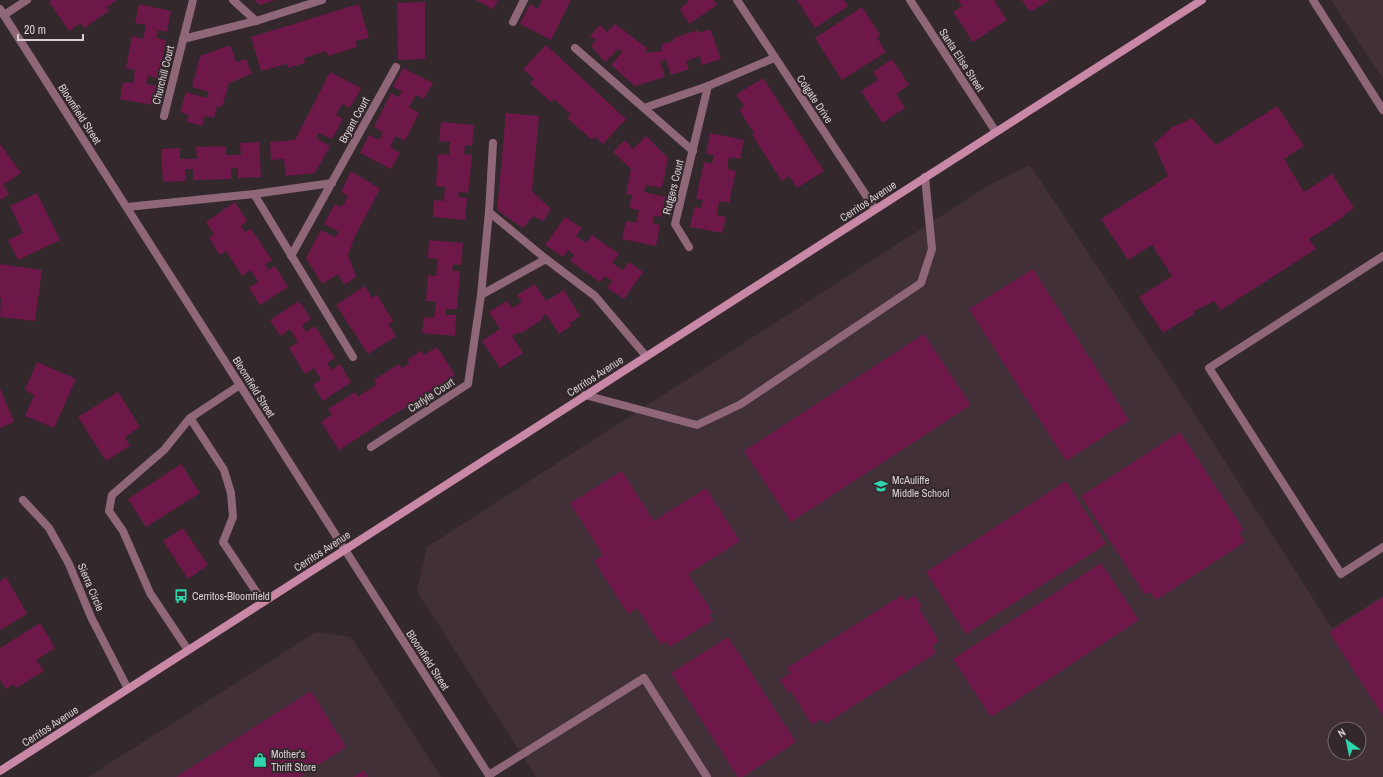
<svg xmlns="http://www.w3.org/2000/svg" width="1383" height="777" font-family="'Archivo Narrow',sans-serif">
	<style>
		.built { fill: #413038; fill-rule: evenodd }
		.building { fill: #6d1849 }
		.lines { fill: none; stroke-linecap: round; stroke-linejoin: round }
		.service { stroke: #8f6779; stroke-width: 8 }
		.minor { stroke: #8f6779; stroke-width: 8 }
		.tertiary { stroke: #8f6779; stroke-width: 8 }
		.secondary { stroke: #c888a6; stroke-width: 8 }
		.labels { text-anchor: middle; stroke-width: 4; stroke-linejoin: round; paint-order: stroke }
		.street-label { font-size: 11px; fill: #d7cfd2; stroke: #33282c }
		.poi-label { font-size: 11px; fill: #d7cfd2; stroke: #33282c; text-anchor: start }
	</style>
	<rect width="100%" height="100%" fill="#33282c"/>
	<g class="built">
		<polygon points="1331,0 1383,0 1383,79"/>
		<path d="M1030,165l149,225 153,238 51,-32v181h-847l-119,-186 10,-44 562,-362zM1335,729h24v24h-24z"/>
		<polygon points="316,632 351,637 441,777 88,777"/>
	</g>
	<g class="building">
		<polygon points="52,0 117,0 107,7 109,11 84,28 81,23 69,31 49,2"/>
		<polygon points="254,0 275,0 260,5"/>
		<polygon points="476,0 498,0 493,9"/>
		<polygon points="542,0 571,0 551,40 520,24 530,4 538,9"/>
		<polygon points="687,0 714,0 717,5 689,24 680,9 688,2"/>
		<polygon points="797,0 844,0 848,6 815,28"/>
		<polygon points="958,0 994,0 1007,20 973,42 953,12 962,6"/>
		<polygon points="1022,0 1050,0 1030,12"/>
		<polygon points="425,2 425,59 398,60 397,3"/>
		<polygon points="139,4 171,11 167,32 158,30 156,38 166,40 159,78 148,76 146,84 156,85 152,105 120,99 123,82 133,83 135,70 126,68 132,36 143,39 146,25 135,23"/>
		<polygon points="359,4 369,38 355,41 357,47 328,56 326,51 304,58 305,63 288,68 287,64 261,71 251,37"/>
		<polygon points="862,7 880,35 877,38 886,52 842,80 815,38"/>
		<polygon points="615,24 647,48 646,53 662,51 662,44 674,41 673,38 698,30 699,33 710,29 721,59 702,65 700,56 686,61 689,69 671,75 666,59 660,62 665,77 635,86 611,65 622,52 618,49 605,62 591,46 596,40 590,36 600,25 607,32"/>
		<polygon points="230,45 236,62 246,59 252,74 229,83 222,107 217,106 214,118 205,116 202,126 187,122 189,115 180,112 186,92 207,98 209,92 192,87 200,56"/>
		<polygon points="546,45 626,119 603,144 595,137 592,140 567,118 571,114 554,99 551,102 530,83 534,79 523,69"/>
		<polygon points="892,59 909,85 896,94 905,108 882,123 861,91 878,80 873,72"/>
		<polygon points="403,68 433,83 424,99 416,95 409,107 419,113 405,141 396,136 390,147 400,153 391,169 360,153 369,135 379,140 383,132 374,127 391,93 399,97 402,91 393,87"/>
		<polygon points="330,72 361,88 350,108 342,104 336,115 343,119 332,139 319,133 316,138 330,146 315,173 286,176 284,159 271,160 270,142 295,140"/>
		<polygon points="763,78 824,171 797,188 789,176 782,181 752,135 754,133 739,110 744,106 736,95"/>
		<polygon points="1277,106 1304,146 1284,159 1304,192 1332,174 1354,208 1344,215 1345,216 1309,239 1316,249 1221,310 1214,301 1202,308 1201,307 1193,312 1194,314 1163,333 1139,297 1172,276 1152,245 1128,260 1101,219 1168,176 1154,144 1171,128 1192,118 1216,145"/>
		<polygon points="506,113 539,116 532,191 551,209 543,221 533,216 523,228 497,210"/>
		<polygon points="441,122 474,125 472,146 465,145 464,154 472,155 468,193 459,192 458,197 467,198 465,220 433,217 434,200 444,201 445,187 436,186 438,154 449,155 450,142 439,141"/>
		<polygon points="710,133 744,140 740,159 729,157 727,169 736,171 729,203 719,201 717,215 726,217 722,233 690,227 694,207 701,208 703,200 696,199 704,162 712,164 714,155 706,154"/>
		<polygon points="646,136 668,158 662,188 646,185 644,192 666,197 661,217 654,216 653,223 660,225 656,246 622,239 626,221 636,223 639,210 629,208 632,195 626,194 631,169 613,152 625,140 633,149"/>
		<polygon points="259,142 261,177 238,178 238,168 231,168 232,179 193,180 193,169 185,169 186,181 163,182 161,149 180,148 180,159 197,159 196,147 226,146 226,155 241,155 240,143"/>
		<polygon points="0,144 21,173 3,185 9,194 0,200"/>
		<polygon points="351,171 380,189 355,236 348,255 356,277 344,285 338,274 322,284 306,258 321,230 335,237 339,232 324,224 335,204 342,207 348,196 341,192"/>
		<polygon points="37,193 60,240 18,260 8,240 23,233 10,206"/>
		<polygon points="235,202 247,221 241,226 245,232 251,229 272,260 265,264 268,270 275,266 288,287 260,305 249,288 258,282 251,270 242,276 226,251 220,255 209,238 214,234 206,222"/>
		<polygon points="565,217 582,228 576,236 586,243 592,235 619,254 612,263 623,270 629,262 643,272 624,299 607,288 612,281 605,276 600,282 570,261 574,255 568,250 563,257 545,245"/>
		<polygon points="429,240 463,243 461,265 453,264 452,271 460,271 457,309 446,309 446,315 456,315 455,336 422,333 424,317 434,318 436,301 426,301 428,275 436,276 438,259 428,258"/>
		<polygon points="0,264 42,270 35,321 0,317 1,298 0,298"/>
		<polygon points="1033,269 1129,420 1066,461 969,309"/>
		<polygon points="535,284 546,301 564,290 580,316 570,323 571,326 559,334 546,314 542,317 543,319 520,334 519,332 512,336 523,353 500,368 482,341 500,329 489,312 507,301 512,308 522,302 517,295"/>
		<polygon points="365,286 372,298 377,295 393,321 388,324 396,336 368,354 336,305"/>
		<polygon points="299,301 311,319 302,325 306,332 315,326 335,358 327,363 331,370 340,364 351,382 323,401 313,385 321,379 314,368 305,374 289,348 298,342 290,329 280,336 270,320"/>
		<polygon points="924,334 971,405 791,522 744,451"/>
		<polygon points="437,347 455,375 339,450 321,422 332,415 328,409 355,392 358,397 376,385 374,380 399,364 402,368 410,363 407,360 421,351 424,355"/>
		<polygon points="37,362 76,379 54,428 25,416 34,395 25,390"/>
		<polygon points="0,388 14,422 0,428"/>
		<polygon points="118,392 140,427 125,437 130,446 106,461 78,417"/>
		<polygon points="1180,432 1244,530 1239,533 1245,542 1156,600 1150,592 1145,595 1081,496"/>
		<polygon points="181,464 200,493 146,527 128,499"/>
		<polygon points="622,471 654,521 706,488 740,541 688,574 712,612 709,614 713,620 670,647 666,641 661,645 637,608 628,614 594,561 603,555 570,503"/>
		<polygon points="1066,481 1106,544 966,634 926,572"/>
		<polygon points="183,528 208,565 188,579 163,541"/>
		<polygon points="1101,563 1139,620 991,717 953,659"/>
		<polygon points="6,577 27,614 0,630 0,581"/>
		<polygon points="902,595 906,601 915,595 922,606 919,608 939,641 932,646 936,653 825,724 821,719 812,725 791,691 788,693 780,680 791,673 787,668"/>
		<polygon points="1383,597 1383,716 1329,632"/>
		<polygon points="40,623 55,648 36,660 44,671 16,688 14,684 6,689 0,680 0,648"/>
		<polygon points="728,637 796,742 743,777 738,777 671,673"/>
		<polygon points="311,691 346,747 300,777 176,777"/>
		<polygon points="364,770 368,777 353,777"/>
	</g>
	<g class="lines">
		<g class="service">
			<polyline points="233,0 256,21 322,0"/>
			<polyline points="4,15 27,0"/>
			<polyline points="513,22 524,0"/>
			<polyline points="183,39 256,21"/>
			<polyline points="575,48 693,151"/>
			<polyline points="644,108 708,86 774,58"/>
			<polyline points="164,116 193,0"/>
			<polyline points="254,194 332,183"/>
			<polyline points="127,207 254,194 353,357"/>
			<polyline points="489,212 546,259"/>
			<polyline points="689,247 675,224 708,86"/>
			<polyline points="291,256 396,67"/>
			<polyline points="1383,256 1209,368 1341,574 1383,547"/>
			<polyline points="481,295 489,212 493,143"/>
			<polyline points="585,395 697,425 741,404 921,283 932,249 925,177"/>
			<polyline points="190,418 224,470 231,493 233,517 223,542 263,602"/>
			<polyline points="371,447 468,384 481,295 546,259 595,296 646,356"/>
			<polyline points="188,650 150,593 123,531 109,511 112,495 164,450 190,418 240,385"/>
			<polyline points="489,775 644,678 707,777"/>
		</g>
		<g class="minor">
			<polyline points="737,0 875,209"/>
			<polyline points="910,0 996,132"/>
			<polyline points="1313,0 1383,110"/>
			<polyline points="23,500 49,528 69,564 91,617 128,689"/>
		</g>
		<polyline class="tertiary" points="0,9 490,777"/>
		<polyline class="secondary" points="0,771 1202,0"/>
	</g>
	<defs>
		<symbol id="school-bare" viewBox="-9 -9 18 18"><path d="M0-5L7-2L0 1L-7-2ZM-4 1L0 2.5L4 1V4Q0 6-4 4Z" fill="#2fd4aa" stroke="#33282c" stroke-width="2.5" paint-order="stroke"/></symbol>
		<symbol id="bus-bare" viewBox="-9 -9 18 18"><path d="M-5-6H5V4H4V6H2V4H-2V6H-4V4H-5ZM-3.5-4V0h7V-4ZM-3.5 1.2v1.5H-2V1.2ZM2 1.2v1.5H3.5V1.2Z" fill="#2fd4aa" stroke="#33282c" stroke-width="2.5" paint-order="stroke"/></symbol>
		<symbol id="shop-bare" viewBox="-9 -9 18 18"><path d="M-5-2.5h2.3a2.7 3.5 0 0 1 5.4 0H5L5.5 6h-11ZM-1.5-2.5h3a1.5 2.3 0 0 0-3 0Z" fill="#2fd4aa" stroke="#33282c" stroke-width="2.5" paint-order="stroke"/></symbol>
	</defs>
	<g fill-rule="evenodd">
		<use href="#school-bare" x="871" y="476" width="20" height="20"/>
		<use href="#bus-bare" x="171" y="586" width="20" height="20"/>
		<use href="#shop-bare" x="250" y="750" width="20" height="20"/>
	</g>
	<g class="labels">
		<g class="street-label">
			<text transform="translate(962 60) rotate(57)" y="4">Santa Elise Street</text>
			<text transform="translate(163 75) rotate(-76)" y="4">Churchill Court</text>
			<text transform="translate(815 99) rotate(56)" y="4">Colgate Drive</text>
			<text transform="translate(80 114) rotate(57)" y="4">Bloomfield Street</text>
			<text transform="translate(354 120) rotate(-61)" y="4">Bryant Court</text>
			<text transform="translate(673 187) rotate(-76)" y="4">Rutgers Court</text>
			<text transform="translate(868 201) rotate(-33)" y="4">Cerritos Avenue</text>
			<text transform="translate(595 376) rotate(-33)" y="4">Cerritos Avenue</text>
			<text transform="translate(254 387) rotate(58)" y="4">Bloomfield Street</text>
			<text transform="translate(431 395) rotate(-33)" y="4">Carlyle Court</text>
			<text transform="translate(322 551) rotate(-33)" y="4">Cerritos Avenue</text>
			<text transform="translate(91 587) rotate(67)" y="4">Sierra Circle</text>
			<text transform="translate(428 660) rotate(57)" y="4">Bloomfield Street</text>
			<text transform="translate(50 726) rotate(-33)" y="4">Cerritos Avenue</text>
		</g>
		<g class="poi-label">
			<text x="892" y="484">McAuliffe<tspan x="892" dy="13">Middle School</tspan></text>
			<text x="192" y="600">Cerritos-Bloomfield</text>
			<text x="271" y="758">Mother's<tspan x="271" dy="13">Thrift Store</tspan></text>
		</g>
	</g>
	<g transform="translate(1347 741) rotate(327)"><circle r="19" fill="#33282c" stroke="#756b6e"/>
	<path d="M0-3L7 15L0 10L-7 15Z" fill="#2fd4aa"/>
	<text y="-6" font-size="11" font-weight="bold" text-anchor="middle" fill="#d7cfd2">N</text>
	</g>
	<path d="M18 34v6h65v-6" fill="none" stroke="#d7cfd2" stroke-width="2"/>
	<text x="24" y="34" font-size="12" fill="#d7cfd2" stroke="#33282c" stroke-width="3" paint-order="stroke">20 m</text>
</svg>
